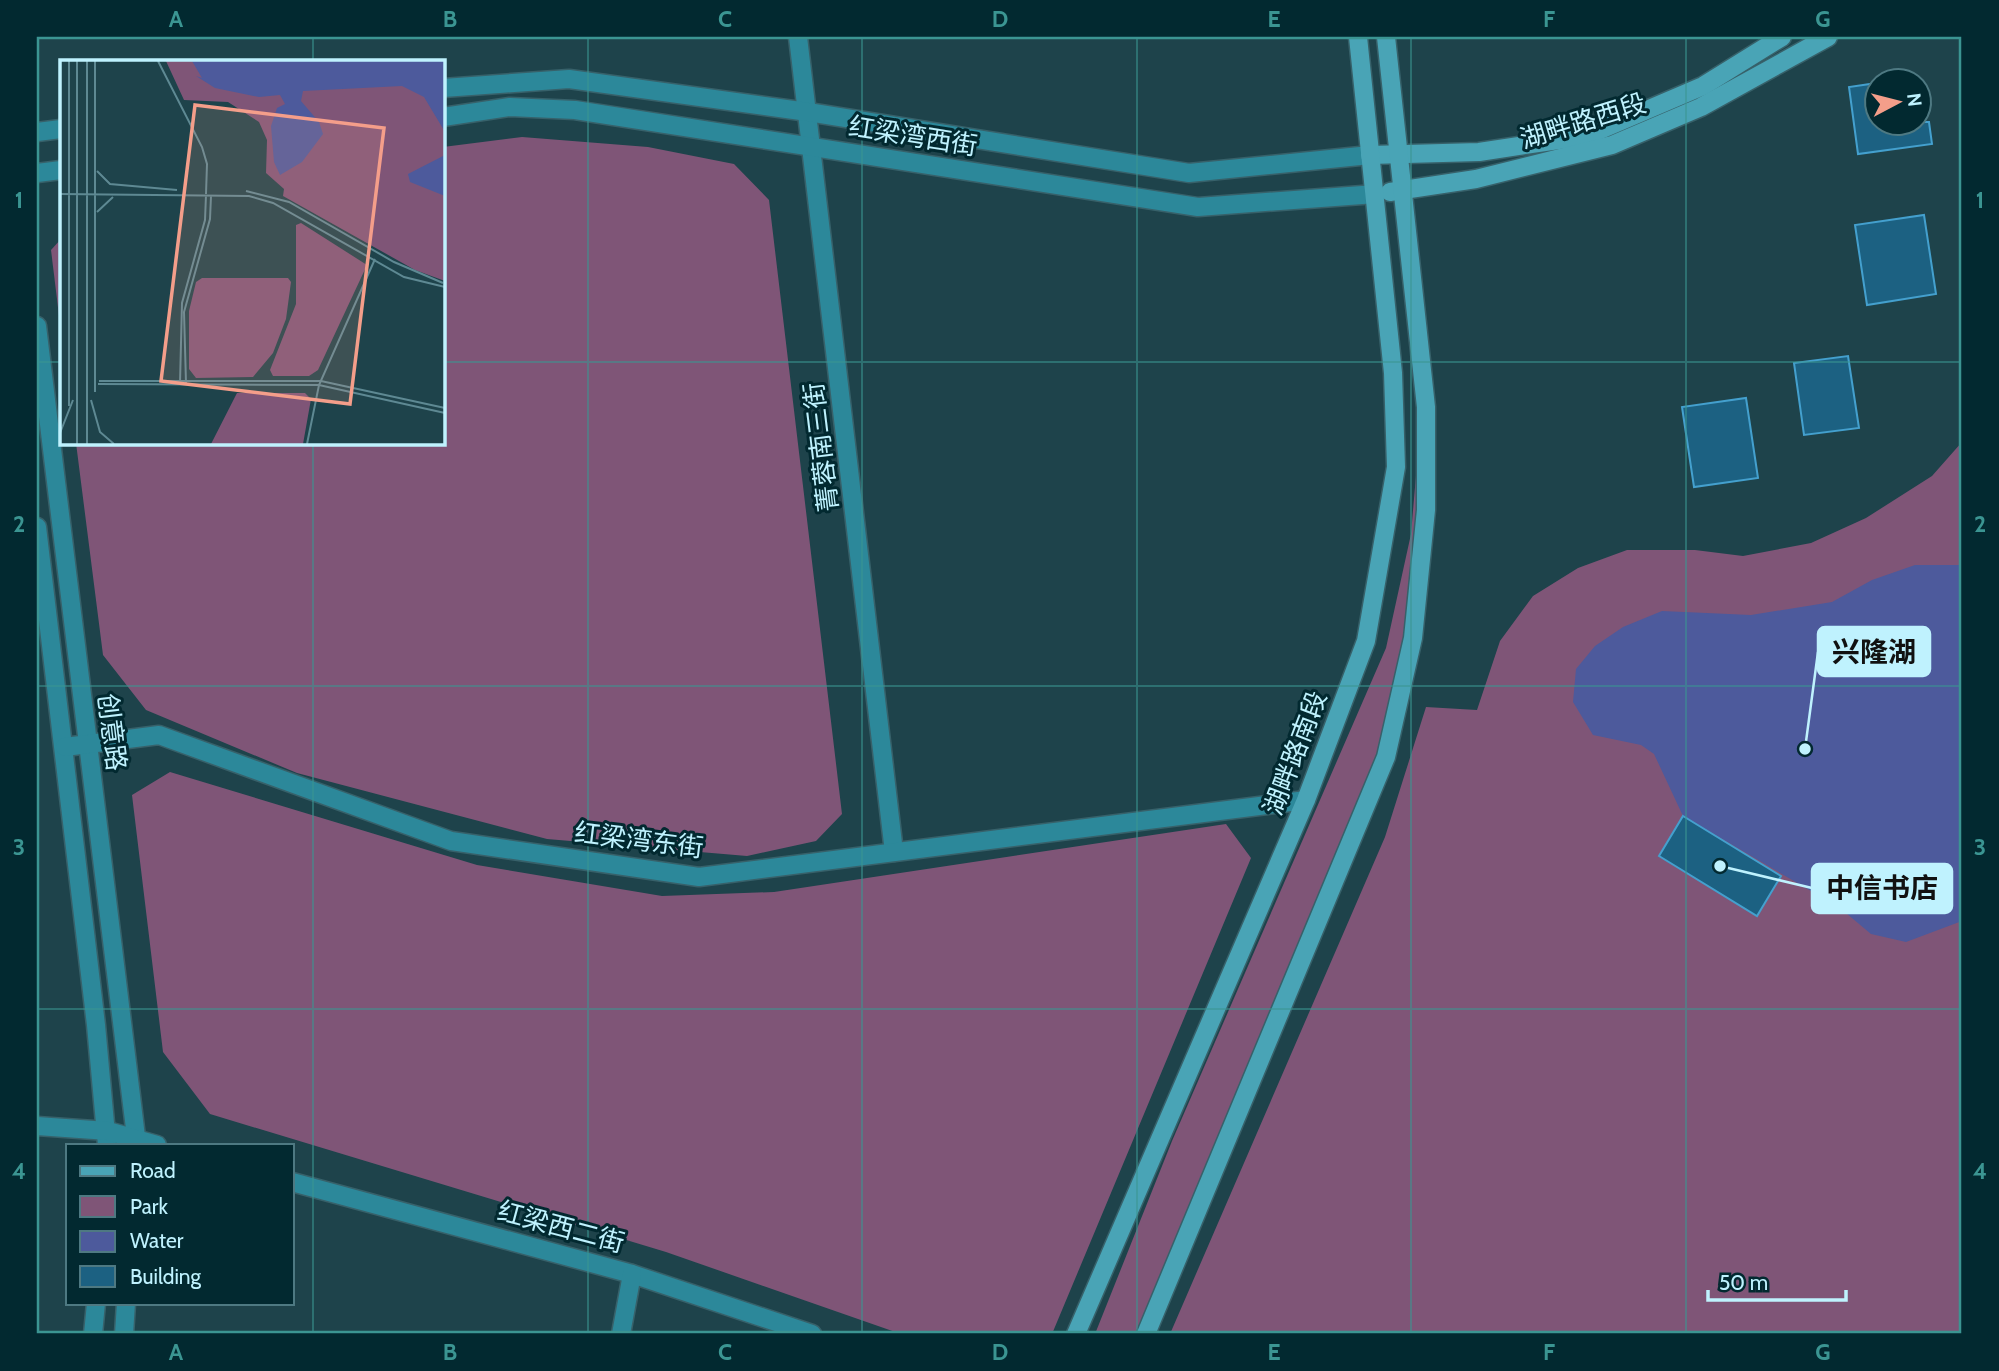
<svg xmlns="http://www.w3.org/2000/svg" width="1999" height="1371" font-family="Cabin,'Noto Sans SC',sans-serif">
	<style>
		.green { fill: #7f5577 }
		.water { fill: #4d5a9c }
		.building { fill: #1c6182; stroke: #44a0ce; stroke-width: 2 }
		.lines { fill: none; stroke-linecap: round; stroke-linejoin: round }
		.minor-casing { stroke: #37616a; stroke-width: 21 }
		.major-casing { stroke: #37616a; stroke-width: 21 }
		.minor { stroke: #2c889a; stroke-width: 18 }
		.major { stroke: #49a4b6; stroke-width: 18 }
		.grid { fill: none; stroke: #3b9592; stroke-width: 2; stroke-opacity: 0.55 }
		.labels { text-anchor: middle; stroke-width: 6; stroke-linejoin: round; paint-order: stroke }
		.street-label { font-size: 26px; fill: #bff2fe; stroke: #022930 }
		.inset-road { fill: none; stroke: #5e8993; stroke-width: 2 }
		.view { fill: #f49e8a; fill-opacity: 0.15; stroke: #f49e8a; stroke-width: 3.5 }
		.inset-edge { fill: none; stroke: #bff2fe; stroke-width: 3.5 }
		.leader { fill: none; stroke: #bff2fe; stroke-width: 2.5 }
		.callout-dot { fill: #bff2fe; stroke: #022930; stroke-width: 2.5 }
		.callout { fill: #bff2fe; stroke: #bff2fe; stroke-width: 2.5 }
		.callout-label { font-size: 28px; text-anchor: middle; font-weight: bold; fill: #111 }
		.neatline { fill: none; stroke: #3b9592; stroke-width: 2.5 }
		.grid-label { font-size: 23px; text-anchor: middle; font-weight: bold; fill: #3b9592 }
	</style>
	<rect width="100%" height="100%" fill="#1e434b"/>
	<g class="green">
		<polygon points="522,137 648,147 734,164 769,200 842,814 816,841 747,856 547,839 297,773 146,710 103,655 76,443 443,443 443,147"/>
		<polygon points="61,239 61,332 51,250"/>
		<polygon points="1420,429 1419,536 1405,636 1381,744 1317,912 1139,1334 1095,1334 1172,1141 1386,648 1411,534"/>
		<polygon points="1962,442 1962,1334 1170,1334 1385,837 1426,707 1477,710 1500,641 1533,596 1578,568 1627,550 1695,550 1743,556 1811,543 1866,518 1932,476"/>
		<polygon points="170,772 477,865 662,896 774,892 1226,824 1251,858 1052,1334 901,1334 666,1252 210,1114 163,1052 132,795"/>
	</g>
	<polygon class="water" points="1915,565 1962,565 1962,921 1906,942 1871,934 1840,908 1683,816 1654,754 1641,745 1593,735 1573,702 1576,669 1595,646 1623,627 1662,611 1751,615 1832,602 1872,580"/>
	<g class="building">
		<polygon points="1877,83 1877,122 1929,122 1932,144 1858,154 1849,87"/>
		<polygon points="1924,215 1936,294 1867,305 1855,225"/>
		<polygon points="1848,356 1859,428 1804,435 1794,363"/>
		<polygon points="1746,398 1758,478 1694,487 1682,407"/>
		<polygon points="1683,816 1781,876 1757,916 1659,856"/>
	</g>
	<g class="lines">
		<defs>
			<g id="minor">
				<polyline points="798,37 894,852"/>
				<polyline points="443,88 569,79 808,112 1189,173 1370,155"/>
				<polyline points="443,117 510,107 575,110 1198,207 1376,194"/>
				<polyline points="37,132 61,129"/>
				<polyline points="37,173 61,170"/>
				<polyline points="37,326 137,1145"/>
				<polyline points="37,527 96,1025 107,1145"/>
				<polyline points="65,747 159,735 451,841 699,877 1306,800"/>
				<polyline points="37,1126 108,1131 157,1145"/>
				<polyline points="292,1182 632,1274 812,1334"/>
				<polyline points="93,1334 96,1303"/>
				<polyline points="124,1334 126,1303"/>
				<polyline points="621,1334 632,1274"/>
			</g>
			<g id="major">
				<polyline points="1370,155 1479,152 1586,136 1703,86 1782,37"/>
				<polyline points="1390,192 1476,179 1612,145 1701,107 1828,37"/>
				<polyline points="1076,1334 1306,800 1366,641 1396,467 1393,373 1358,37"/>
				<polyline points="1146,1334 1386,757 1413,638 1426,510 1426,407 1386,37"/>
			</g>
		</defs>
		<use href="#minor" class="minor-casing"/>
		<use href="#major" class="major-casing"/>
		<use href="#minor" class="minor"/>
		<use href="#major" class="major"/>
	</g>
	<path class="grid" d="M313,37v24M588,37v1297M862,37v1297M1137,37v1297M1411,37v1297M1686,37v1297M37,362h24M443,362h1519M313,443v891M37,686h1925M37,1009h1925"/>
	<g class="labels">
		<g class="street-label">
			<text transform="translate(1583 121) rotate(-17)" y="9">湖畔路西段</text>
			<text transform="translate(913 136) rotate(9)" y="9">红梁湾西街</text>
			<text transform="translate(821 447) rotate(-97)" y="9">菁蓉南三街</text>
			<text transform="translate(112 732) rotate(83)" y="9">创意路</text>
			<text transform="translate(1295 753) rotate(-69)" y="9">湖畔路南段</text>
			<text transform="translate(639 840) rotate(7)" y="9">红梁湾东街</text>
			<text transform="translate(561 1227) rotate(15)" y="9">红梁西二街</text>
		</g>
	</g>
	<g transform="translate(60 60)">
		<rect width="385" height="385" fill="#1e434b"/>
		<path d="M106,1h279v220l-30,-11 -132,-74 1,-7 -18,-16 1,-33 -8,-18 -31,-20 -44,-2zM241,163l66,42 -49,105 -9,6h-36l-3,-6 26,-66v-79zM142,218h86l3,4 -5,37 -13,34 -20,24 -57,1 -7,-9v-58l7,-29zM177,333h68l6,6 -8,45h-92z" fill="#7f5577"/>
		<path d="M132,1h253v71l-21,-35 -22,-11 -99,5 -2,10 18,21 4,12 -21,28 -22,13 -6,-13 -3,-36 6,-18 8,-4 -5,-9 -21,2 -44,-9 -19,-12 6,2zM385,95v41l-35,-14 -2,-8z" fill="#4d5a9c"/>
		<path class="inset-road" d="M35,1v331M98,1l44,86 5,17 -1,30M37,111l13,13 67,6M186,131l43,11 105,60 49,21M0,134l189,2 24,7 131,74 41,10M37,152l16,-15M39,321h222l124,27M120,323l2,-80 23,-83 1,-25M126,323l-2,-71 26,-93 1,-23M38,324l221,1 126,28M31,340l9,32 14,12M9,346v-345M0,373l13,-33M17,384v-383M27,384v-383M247,384l12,-59 56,-126"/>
		<path class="view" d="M135,45l189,23 -34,276 -189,-23z"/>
		<rect width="385" height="385" class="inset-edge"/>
	</g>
	<path class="leader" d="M1805 749L1818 652M1720 866L1812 888"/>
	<g class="callout-dot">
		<circle cx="1805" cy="749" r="7"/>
		<circle cx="1720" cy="866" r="7"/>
	</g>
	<g class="callout">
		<rect x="1818" y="627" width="112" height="49" rx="7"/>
		<rect x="1812" y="864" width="140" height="49" rx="7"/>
	</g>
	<g class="callout-label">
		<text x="1874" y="662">兴隆湖</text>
		<text x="1882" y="898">中信书店</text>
	</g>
	<rect width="1999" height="1371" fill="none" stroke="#022930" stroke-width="77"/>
	<rect x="66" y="1144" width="228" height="161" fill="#022930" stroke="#4e7982" stroke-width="2"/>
	<rect x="80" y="1166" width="35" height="10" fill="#49a4b6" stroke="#4e7982" stroke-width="2"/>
	<text x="130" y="1178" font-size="21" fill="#bff2fe">Road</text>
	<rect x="80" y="1196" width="35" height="21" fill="#7f5577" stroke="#4e7982" stroke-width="2"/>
	<text x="130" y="1214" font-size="21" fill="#bff2fe">Park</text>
	<rect x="80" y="1231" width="35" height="21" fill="#4d5a9c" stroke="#4e7982" stroke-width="2"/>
	<text x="130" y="1248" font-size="21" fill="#bff2fe">Water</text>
	<rect x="80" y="1266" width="35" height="21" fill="#1c6182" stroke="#4e7982" stroke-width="2"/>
	<text x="130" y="1284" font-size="21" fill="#bff2fe">Building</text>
	<g transform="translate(1898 102) rotate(83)"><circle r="33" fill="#022930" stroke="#4e7982" stroke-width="2"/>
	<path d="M0-5L12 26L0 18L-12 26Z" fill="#f49e8a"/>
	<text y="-10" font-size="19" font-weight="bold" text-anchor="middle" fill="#bff2fe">N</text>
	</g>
	<path d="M1708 1290v10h138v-10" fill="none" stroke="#bff2fe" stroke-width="3.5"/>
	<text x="1719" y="1290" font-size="21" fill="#bff2fe" stroke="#022930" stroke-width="5" paint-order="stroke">50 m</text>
	<rect x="38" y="38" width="1922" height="1294" class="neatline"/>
	<g class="grid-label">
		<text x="176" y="27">A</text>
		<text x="450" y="27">B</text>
		<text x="725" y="27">C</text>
		<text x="1000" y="27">D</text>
		<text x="1274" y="27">E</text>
		<text x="1549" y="27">F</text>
		<text x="1823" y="27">G</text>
		<text x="19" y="208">1</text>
		<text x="1980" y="208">1</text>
		<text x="19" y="532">2</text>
		<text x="1980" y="532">2</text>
		<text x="19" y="855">3</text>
		<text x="1980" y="855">3</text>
		<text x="19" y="1179">4</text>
		<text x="1980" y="1179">4</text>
		<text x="176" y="1360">A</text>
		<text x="450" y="1360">B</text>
		<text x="725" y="1360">C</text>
		<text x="1000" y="1360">D</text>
		<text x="1274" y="1360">E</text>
		<text x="1549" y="1360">F</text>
		<text x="1823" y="1360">G</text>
	</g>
</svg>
